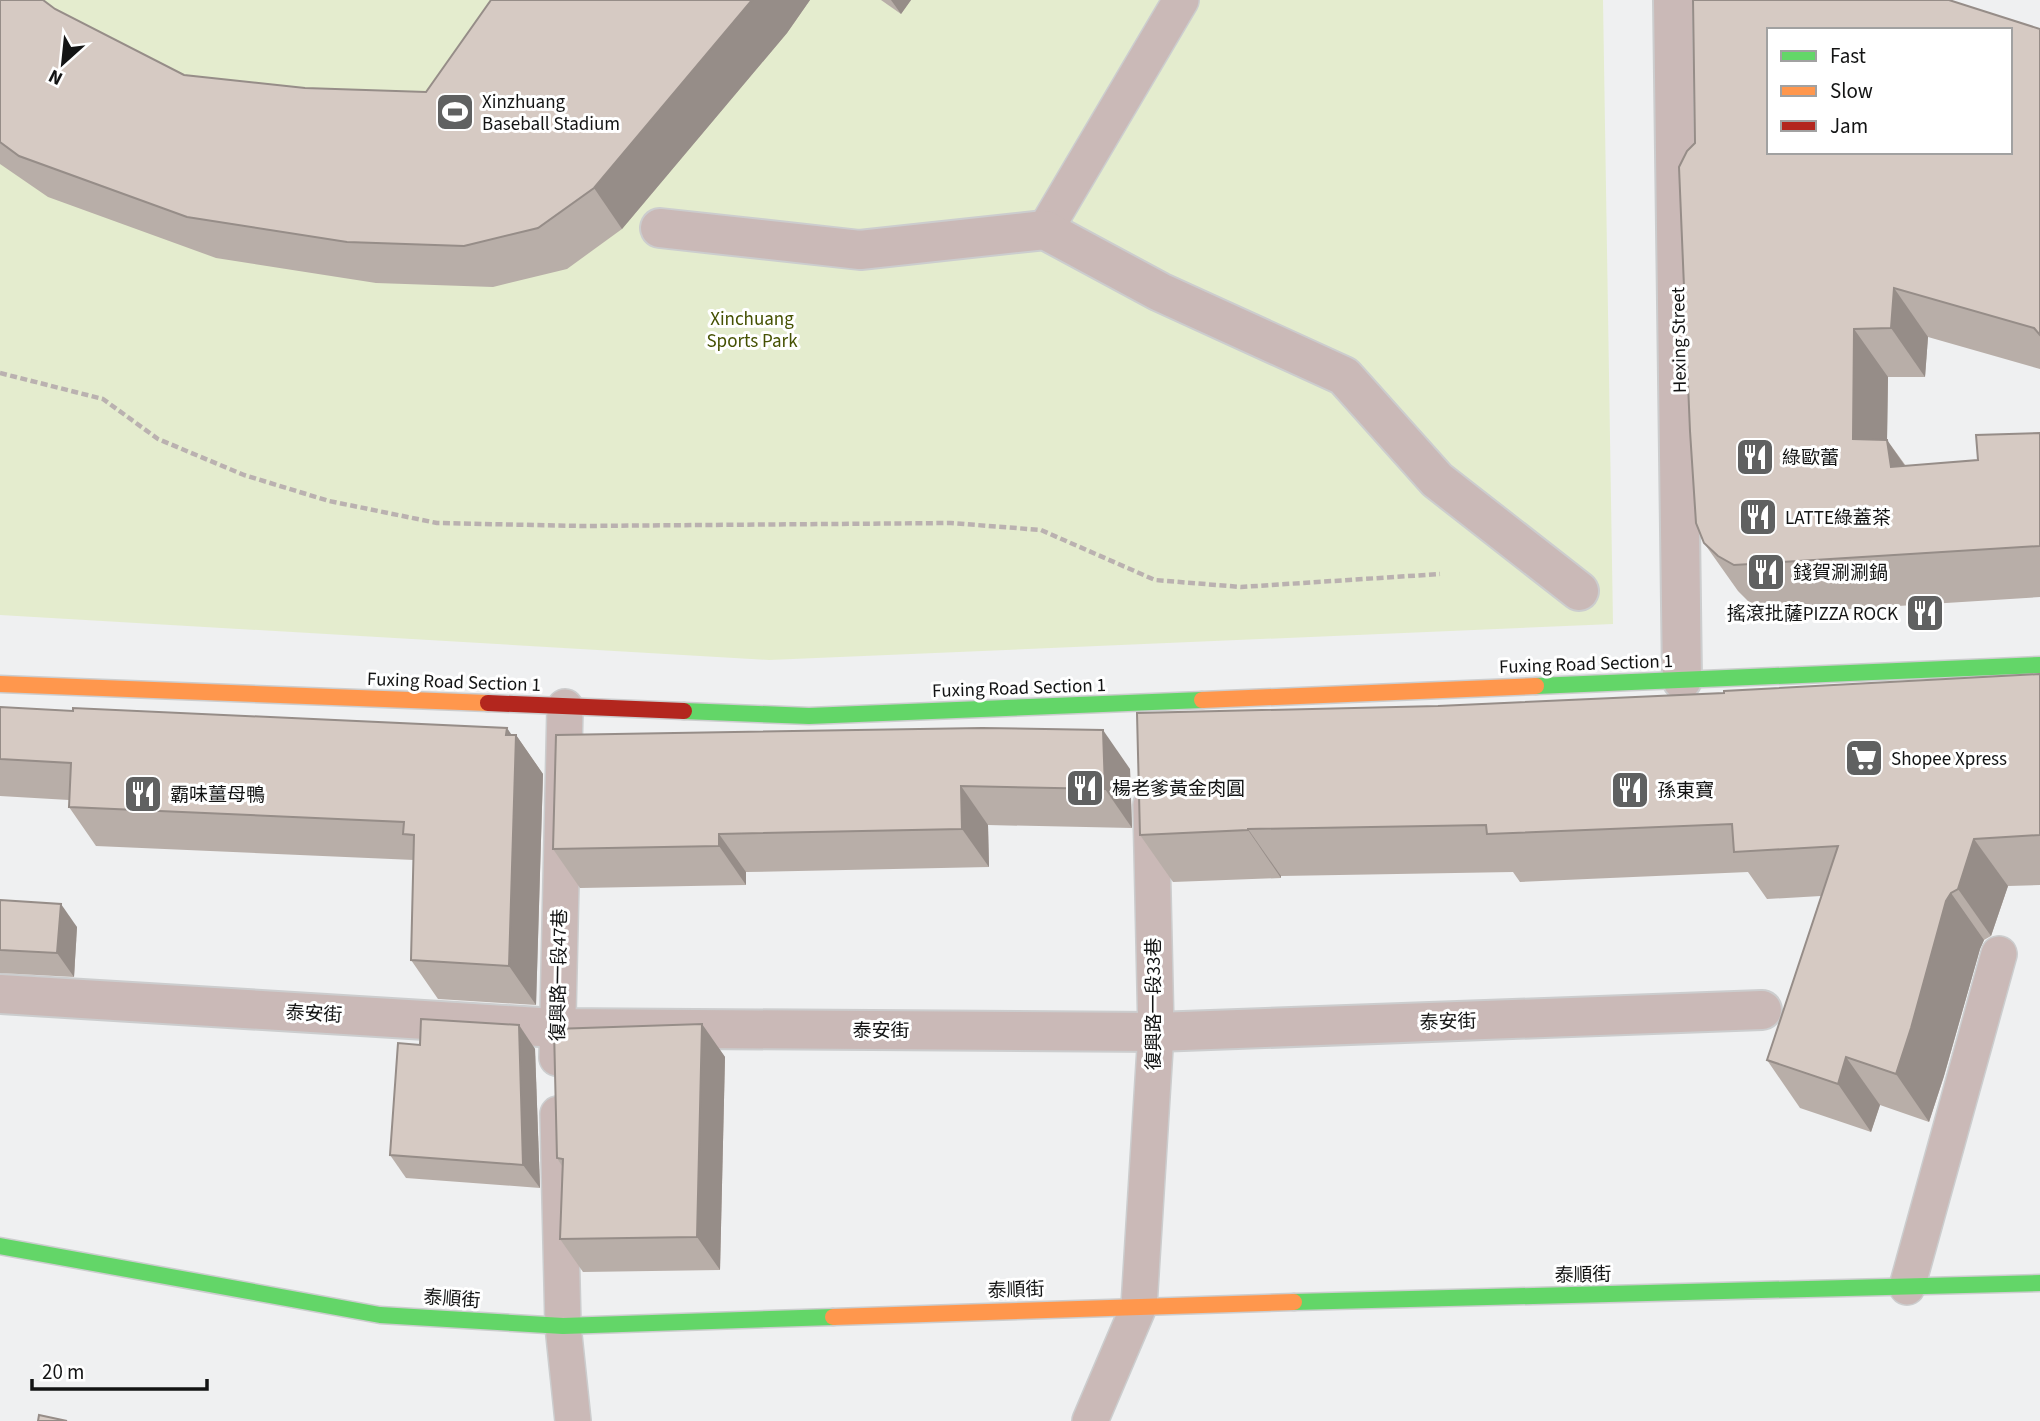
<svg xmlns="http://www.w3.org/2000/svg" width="2040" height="1421" font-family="'Source Sans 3','Noto Sans TC',sans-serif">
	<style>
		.green { fill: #e4ecce }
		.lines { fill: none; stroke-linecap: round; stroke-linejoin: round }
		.lane-casing { stroke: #cccdce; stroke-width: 38 }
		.street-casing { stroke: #cccdce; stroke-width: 42 }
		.fast-casing { stroke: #cccdce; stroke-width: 19 }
		.slow-casing { stroke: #cccdce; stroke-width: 19 }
		.jam-casing { stroke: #cccdce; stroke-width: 19 }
		.path { stroke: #bab1b0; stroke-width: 4.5; stroke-dasharray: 7 3.5; stroke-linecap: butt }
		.lane { stroke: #cab9b7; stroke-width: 35 }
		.street { stroke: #cab9b7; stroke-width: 38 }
		.fast { stroke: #63d668; stroke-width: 16 }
		.slow { stroke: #ff974d; stroke-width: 16 }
		.jam { stroke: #b3261e; stroke-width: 16 }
		.wall { fill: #b8aea8 }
		.shaded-wall { fill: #968d88 }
		.building { fill: #d6cac3; stroke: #968d88; stroke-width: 2; fill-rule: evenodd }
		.labels { text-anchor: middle; stroke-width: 6; stroke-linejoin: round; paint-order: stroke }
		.poi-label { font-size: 19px; fill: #131414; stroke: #fff; text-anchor: start }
		.park-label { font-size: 19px; fill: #455103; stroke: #fff }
		.street-label { font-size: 19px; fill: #131414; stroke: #fff }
	</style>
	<rect width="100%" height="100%" fill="#eff0f1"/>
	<polygon class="green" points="0,0 1603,0 1613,624 769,660 0,615"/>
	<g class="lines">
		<defs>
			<g id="lane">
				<polyline points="1045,230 1181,0"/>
				<polyline points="557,1058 565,707"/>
				<polyline points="558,1114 563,1326 573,1421"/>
				<polyline points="1907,1287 1999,954"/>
				<polyline points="1090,1421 1139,1306 1156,1032 1151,805"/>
			</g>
			<g id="street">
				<polyline points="1673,0 1682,680"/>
				<polyline points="660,228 860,250 1045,230 1160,292 1344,376 1437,480 1579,591"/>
				<polyline points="0,994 556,1028 1156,1032 1762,1010"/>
			</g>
			<g id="fast">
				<polyline points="1536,686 2040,665"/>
				<polyline points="684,711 809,716 1202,700"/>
				<polyline points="0,1246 380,1315 563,1326 833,1317"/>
				<polyline points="1294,1302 2040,1283"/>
			</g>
			<g id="slow">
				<polyline points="0,684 488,703"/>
				<polyline points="1202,700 1536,686"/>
				<polyline points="833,1317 1294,1302"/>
			</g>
			<polyline id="jam" points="488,703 684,711"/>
		</defs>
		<use href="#lane" class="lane-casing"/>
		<use href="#street" class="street-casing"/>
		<use href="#fast" class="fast-casing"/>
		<use href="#slow" class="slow-casing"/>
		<use href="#jam" class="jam-casing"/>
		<polyline class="path" points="0,373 103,399 158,439 244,475 329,501 437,523 582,526 951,523 1041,530 1155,580 1241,587 1440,574"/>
		<use href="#lane" class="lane"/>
		<use href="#street" class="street"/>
		<use href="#fast" class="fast"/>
		<use href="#slow" class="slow"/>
		<use href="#jam" class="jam"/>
	</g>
	<g class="wall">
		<polygon points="0,0 55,9 184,75 305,88 426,92 491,0 810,0 787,33 622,229 567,269 493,287 376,283 216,258 48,197 0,164"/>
		<polygon points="881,0 911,0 901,14"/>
		<polygon points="2040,29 2040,369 1928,337 1925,377 1888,377 1887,440 1906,466 1978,460 2040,433 2040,597 1768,614 1752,605 1738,591 1704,543"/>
		<polygon points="2040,674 2040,885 2008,886 1991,936 1984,940 1980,949 1944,1076 1929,1122 1880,1105 1871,1132 1800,1108 1767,1060 1821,896 1767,899 1748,872 1520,882 1513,872 1281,876 1281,878 1173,882 1140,835 1438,706 1724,693"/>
		<polygon points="0,707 516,735 543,774 536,1005 438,999 411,960 414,860 96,846 69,807 69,800 0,796"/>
		<polygon points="556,735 1130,769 1132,828 988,825 989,867 746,872 746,885 580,888 553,849"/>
		<polygon points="0,900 77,927 74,977 0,973"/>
		<polygon points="702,1024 725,1057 720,1270 583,1272 560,1239 562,1166 557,1158"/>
		<polygon points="519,1025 535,1049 540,1188 406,1178 390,1155"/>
	</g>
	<g class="shaded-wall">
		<polygon points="752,0 810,0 787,33 622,229 594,188"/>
		<polygon points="891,0 911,0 901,14"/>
		<polygon points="1894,288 1928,337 1925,377 1891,328"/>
		<polygon points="1854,329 1888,377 1887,440 1921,489 1853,439"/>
		<polygon points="507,728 516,741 516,735 543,774 536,1005 509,966"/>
		<polygon points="1103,730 1130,769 1132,828 1105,789"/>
		<polygon points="961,786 988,825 989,867 962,829"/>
		<polygon points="1248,829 1281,876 1281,878 1248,830"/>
		<polygon points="719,834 746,872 746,885 719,846"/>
		<polygon points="1974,839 2008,886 1991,936 1958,889"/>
		<polygon points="1951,893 1984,940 1980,949 1944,1076 1929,1122 1896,1074 1946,901"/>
		<polygon points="61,904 77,927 74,977 57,953"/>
		<polygon points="702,1024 725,1057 720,1270 697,1237"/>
		<polygon points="519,1025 535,1049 540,1188 523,1165"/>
		<polygon points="1846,1057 1880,1105 1871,1132 1838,1084"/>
	</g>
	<g class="building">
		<polygon points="0,0 43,0 55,9 184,75 305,88 426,92 491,0 752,0 594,188 538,228 464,246 347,242 187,217 19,156 0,142"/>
		<path d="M1693,0h256l91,29v306l-6,-7 -140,-40 -3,40 -37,1 -1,110 34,1 4,27 87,-7 -2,-25 64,-2v113l-306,19 -16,-9 -14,-13 -8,-20 -6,-92 -11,-264 8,-16 8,-8zM1769,30h241v122h-241z"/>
		<polygon points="2040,674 2040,835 1974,839 1958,889 1951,893 1946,901 1911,1028 1896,1074 1846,1057 1838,1084 1767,1060 1838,846 1734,852 1732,824 1487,834 1486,825 1248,829 1248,830 1140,835 1137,713 1438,706 1724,693 1724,691"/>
		<polygon points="0,707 73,711 73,708 507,728 506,735 516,735 509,966 411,960 414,835 403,834 404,822 69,807 71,763 0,759"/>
		<polygon points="982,728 1103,730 1105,789 961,786 962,829 719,834 719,846 553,849 556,735"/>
		<polygon points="0,900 61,904 57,953 0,950"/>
		<polygon points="421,1019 519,1025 523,1165 390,1155 398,1043 420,1045"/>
		<polygon points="702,1024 697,1237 560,1239 563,1159 557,1158 554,1029"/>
		<polygon points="39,1415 67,1421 38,1421"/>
	</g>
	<defs>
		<symbol id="stadium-square" viewBox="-11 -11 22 22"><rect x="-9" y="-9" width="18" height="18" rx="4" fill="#606161" stroke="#fff"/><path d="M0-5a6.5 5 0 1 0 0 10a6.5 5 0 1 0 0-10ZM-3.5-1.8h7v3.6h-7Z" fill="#fff"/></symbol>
		<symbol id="restaurant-square" viewBox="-11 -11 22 22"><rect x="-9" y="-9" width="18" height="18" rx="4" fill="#606161" stroke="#fff"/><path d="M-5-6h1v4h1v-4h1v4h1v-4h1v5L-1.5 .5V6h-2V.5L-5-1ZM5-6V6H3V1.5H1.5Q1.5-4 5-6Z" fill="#fff"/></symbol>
		<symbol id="supermarket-square" viewBox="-11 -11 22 22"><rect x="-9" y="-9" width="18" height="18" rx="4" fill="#606161" stroke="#fff"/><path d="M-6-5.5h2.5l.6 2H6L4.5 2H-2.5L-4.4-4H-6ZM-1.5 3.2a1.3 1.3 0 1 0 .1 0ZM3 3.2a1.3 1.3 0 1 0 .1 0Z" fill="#fff"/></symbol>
	</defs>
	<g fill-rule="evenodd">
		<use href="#stadium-square" x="433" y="90" width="44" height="44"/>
		<use href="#restaurant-square" x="1733" y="435" width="44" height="44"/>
		<use href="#restaurant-square" x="1736" y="495" width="44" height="44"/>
		<use href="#restaurant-square" x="1744" y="550" width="44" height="44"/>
		<use href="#restaurant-square" x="1903" y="591" width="44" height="44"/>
		<use href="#supermarket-square" x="1842" y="736" width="44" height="44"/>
		<use href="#restaurant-square" x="1063" y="766" width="44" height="44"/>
		<use href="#restaurant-square" x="1608" y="768" width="44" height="44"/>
		<use href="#restaurant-square" x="121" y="772" width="44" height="44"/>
	</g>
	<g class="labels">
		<g class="poi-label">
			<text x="482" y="108">Xinzhuang<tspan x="482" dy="22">Baseball Stadium</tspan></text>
			<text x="1782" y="464">綠歐蕾</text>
			<text x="1785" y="524">LATTE綠蓋茶</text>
			<text x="1793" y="579">錢賀涮涮鍋</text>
			<text x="1898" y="620" text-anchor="end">搖滾批薩PIZZA ROCK</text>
			<text x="1891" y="765">Shopee Xpress</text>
			<text x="1112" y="795">楊老爹黃金肉圓</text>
			<text x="1657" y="797">孫東寶</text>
			<text x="170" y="801">霸味薑母鴨</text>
		</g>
		<g class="park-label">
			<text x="752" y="325">Xinchuang<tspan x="752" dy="22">Sports Park</tspan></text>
		</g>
		<g class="street-label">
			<text transform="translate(1678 340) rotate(-91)" y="7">Hexing Street</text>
			<text transform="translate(1586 663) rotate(-2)" y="7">Fuxing Road Section 1</text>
			<text transform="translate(454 681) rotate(2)" y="7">Fuxing Road Section 1</text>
			<text transform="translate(1019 687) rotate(-2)" y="7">Fuxing Road Section 1</text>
			<text transform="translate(558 975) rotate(-89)" y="7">復興路一段47巷</text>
			<text transform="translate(1153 1004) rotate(-90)" y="7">復興路一段33巷</text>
			<text transform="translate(314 1013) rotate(3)" y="7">泰安街</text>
			<text transform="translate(1448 1021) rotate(-2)" y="7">泰安街</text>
			<text x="881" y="1037">泰安街</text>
			<text transform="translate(1583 1274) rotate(-1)" y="7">泰順街</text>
			<text transform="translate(1016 1289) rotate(-2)" y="7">泰順街</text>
			<text transform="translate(452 1298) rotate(4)" y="7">泰順街</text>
		</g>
	</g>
	<rect x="1767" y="28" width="245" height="126" fill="#ffffff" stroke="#a1a1a1" stroke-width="2"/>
	<rect x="1781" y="51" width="35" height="10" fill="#63d668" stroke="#a1a1a1" stroke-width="2"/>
	<text x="1830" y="63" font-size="21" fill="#131414">Fast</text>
	<rect x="1781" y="86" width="35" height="10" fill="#ff974d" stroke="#a1a1a1" stroke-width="2"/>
	<text x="1830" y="98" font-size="21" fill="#131414">Slow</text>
	<rect x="1781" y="121" width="35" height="10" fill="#b3261e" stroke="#a1a1a1" stroke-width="2"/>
	<text x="1830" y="133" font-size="21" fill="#131414">Jam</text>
	<g transform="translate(63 63) rotate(207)" stroke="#ffffff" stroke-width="5" paint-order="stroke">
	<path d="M0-5L12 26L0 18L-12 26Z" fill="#131414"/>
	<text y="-10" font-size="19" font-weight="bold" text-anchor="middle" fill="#131414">N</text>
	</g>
	<path d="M32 1379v10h175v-10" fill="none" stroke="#131414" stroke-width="3.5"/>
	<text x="42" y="1379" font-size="21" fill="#131414" stroke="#ffffff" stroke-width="5" paint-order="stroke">20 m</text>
</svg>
